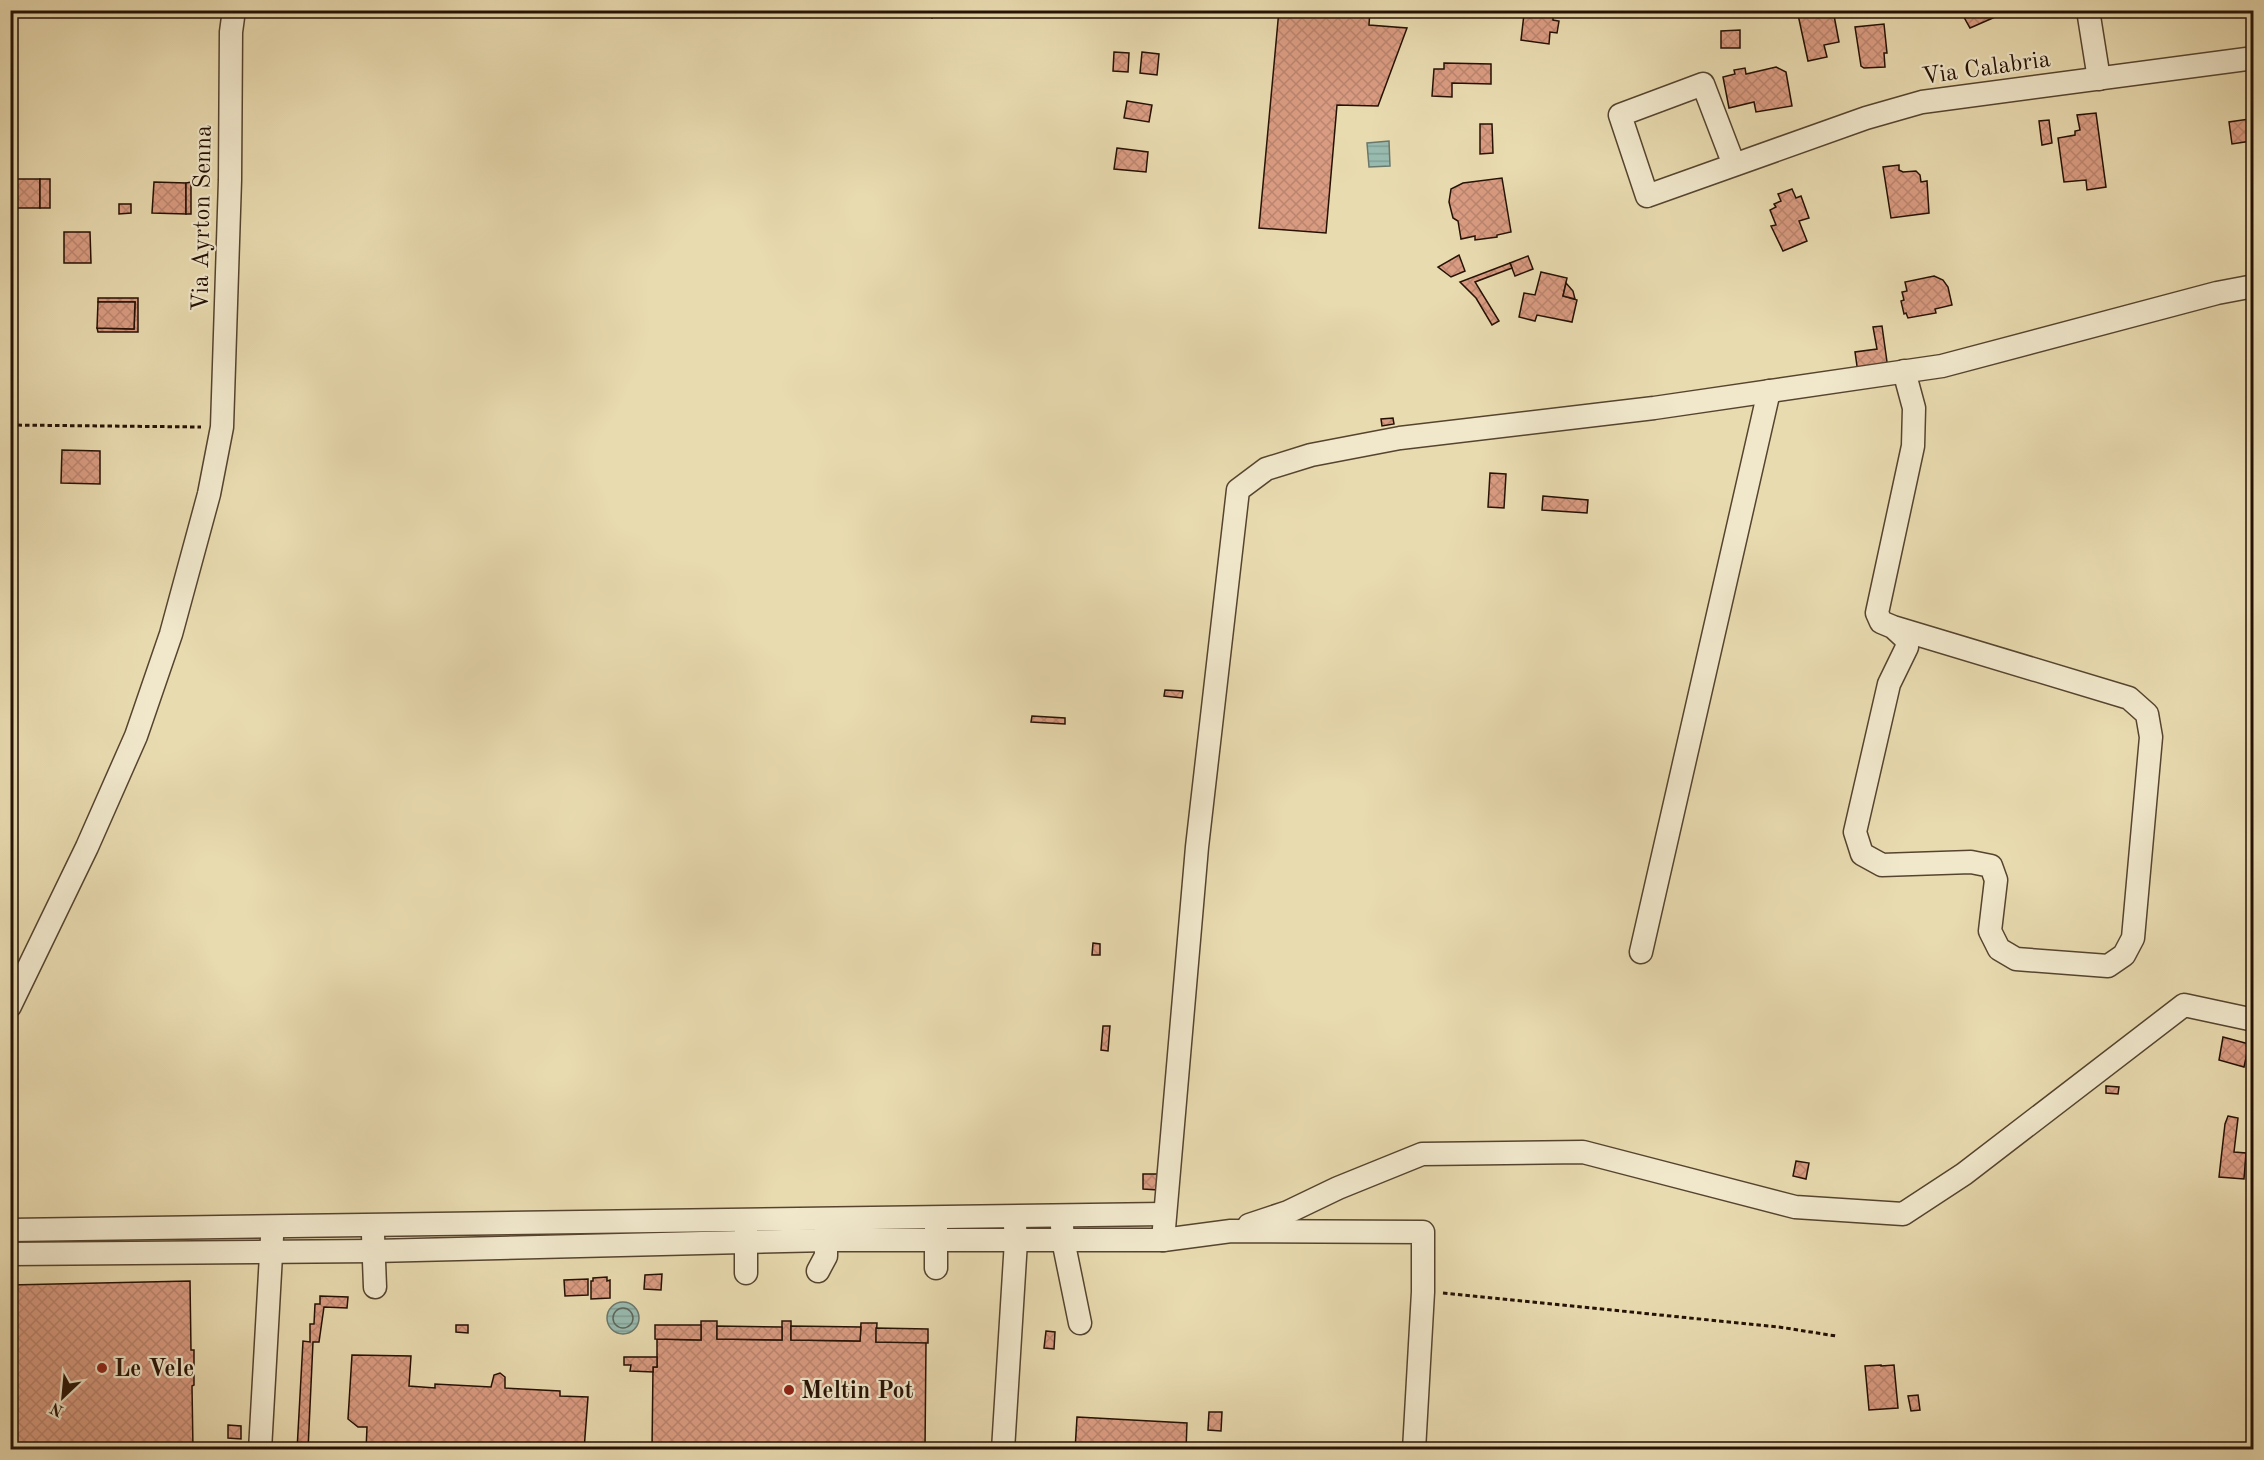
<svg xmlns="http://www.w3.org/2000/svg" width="2264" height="1460" font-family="'Old Standard TT',serif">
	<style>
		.water { fill: url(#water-rules); stroke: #6a776b; stroke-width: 1.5 }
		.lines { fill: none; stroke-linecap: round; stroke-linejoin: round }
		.shore { stroke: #5e665a; stroke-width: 1.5 }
		.building { fill: url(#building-cross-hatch); stroke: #251104; stroke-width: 1.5 }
		.minor-casing { stroke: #56442f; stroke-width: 25 }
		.path { stroke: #251104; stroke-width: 3; stroke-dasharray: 4.5 3; stroke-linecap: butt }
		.minor { stroke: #f1e8cc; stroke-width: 22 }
		.poi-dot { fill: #8f2418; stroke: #f1e8cc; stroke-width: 2 }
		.labels { text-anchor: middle; stroke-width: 4.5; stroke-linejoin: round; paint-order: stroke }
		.street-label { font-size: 24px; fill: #251104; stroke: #f1e8cc }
		.poi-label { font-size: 24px; font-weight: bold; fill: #251104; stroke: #f1e8cc; text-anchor: start }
	</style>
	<defs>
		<pattern id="water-rules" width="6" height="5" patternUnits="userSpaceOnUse" patternTransform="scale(1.5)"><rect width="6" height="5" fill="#98bbb0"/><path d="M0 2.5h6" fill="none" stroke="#83a096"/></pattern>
		<pattern id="building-cross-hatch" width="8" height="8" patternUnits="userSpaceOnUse" patternTransform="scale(1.5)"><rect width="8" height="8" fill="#da9c82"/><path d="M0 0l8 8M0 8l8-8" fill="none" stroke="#bb856f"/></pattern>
	</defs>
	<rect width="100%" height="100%" fill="#e9dbb0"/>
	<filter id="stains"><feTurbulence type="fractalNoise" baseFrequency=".00333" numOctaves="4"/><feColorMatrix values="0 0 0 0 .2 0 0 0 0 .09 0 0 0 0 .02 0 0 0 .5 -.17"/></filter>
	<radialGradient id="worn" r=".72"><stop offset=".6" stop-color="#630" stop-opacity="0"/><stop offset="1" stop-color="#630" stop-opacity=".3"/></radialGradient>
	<g class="water">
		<polygon points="1389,141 1390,166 1369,167 1367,143"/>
		<circle cx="623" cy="1318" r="16"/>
	</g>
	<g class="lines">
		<circle class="shore" cx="623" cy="1318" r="10"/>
	</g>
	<g class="building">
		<polygon points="920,10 937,10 932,18"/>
		<polygon points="1279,10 1370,10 1369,25 1407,28 1378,106 1337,105 1326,233 1259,228"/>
		<polygon points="1502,10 1551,10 1550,13 1553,13 1553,20 1559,21 1557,33 1550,32 1549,44 1521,40 1524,14"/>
		<polygon points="1797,10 1833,10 1839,42 1824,45 1827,57 1808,61"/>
		<polygon points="1960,10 2001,10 2002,14 1970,28"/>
		<polygon points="1884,24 1887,53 1884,53 1885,67 1864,68 1861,66 1855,27"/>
		<polygon points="1740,30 1740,48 1721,48 1721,31"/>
		<polygon points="1114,52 1129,53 1128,72 1113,71"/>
		<polygon points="1142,52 1159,54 1157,75 1140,73"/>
		<polygon points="1444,63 1491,64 1491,84 1452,83 1452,97 1432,96 1434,69 1444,69"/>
		<polygon points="1776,67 1786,72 1792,106 1756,112 1754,102 1729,108 1723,77 1735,74 1734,70 1745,68 1746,74"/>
		<polygon points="1127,101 1152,105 1149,122 1124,118"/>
		<polygon points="2096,113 2106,187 2087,190 2086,180 2064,182 2058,138 2075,135 2075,131 2080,130 2077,115"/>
		<polygon points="2249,119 2251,141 2232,144 2229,122"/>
		<polygon points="2049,120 2052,143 2042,145 2039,121"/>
		<polygon points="1480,124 1492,124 1493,153 1480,154"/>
		<polygon points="1117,148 1148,152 1146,172 1114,169"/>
		<polygon points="1899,165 1899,170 1903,172 1916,171 1920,175 1921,182 1927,181 1929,213 1891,218 1883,167"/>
		<polygon points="1502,178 1511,232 1497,235 1497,237 1475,240 1475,236 1461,239 1458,221 1453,218 1449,202 1451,189 1463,183"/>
		<rect x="10" y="179" width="30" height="29"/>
		<rect x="40" y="179" width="10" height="29"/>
		<polygon points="154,182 186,183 186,214 152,213"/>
		<polygon points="191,182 191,214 186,214 186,183"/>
		<polygon points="1792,189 1796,198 1801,196 1809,218 1799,221 1807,241 1783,251 1771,226 1776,225 1770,210 1776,207 1774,204 1781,201 1778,194"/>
		<polygon points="119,204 131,204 131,213 119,214"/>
		<polygon points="64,232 90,232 91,263 64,263"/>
		<polygon points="1459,255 1465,271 1451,277 1438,267"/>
		<polygon points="1528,256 1533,269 1515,276 1510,263"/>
		<polygon points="1510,263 1512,268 1475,282 1499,321 1492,325 1476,298 1460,282"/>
		<polygon points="1541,272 1567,278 1563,296 1577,300 1572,322 1537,315 1535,321 1519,317 1524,293 1535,295"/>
		<polygon points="1934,276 1943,280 1948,287 1952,305 1935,309 1936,313 1908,318 1906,313 1904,314 1901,301 1904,300 1902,292 1907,291 1905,282"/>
		<polygon points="1566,283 1573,291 1575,299 1563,296"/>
		<polygon points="98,298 138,298 138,332 98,332 97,328 134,329 135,302 98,302"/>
		<polygon points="98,302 135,302 134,329 97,328"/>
		<polygon points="1882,326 1888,369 1858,373 1855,352 1877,349 1873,327"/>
		<polygon points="1393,418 1394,424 1382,426 1381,419"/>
		<polygon points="62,450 100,451 100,484 61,483"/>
		<polygon points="1490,473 1506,474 1504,508 1488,507"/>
		<polygon points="1543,496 1588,500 1587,513 1542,510"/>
		<polygon points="1165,690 1183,691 1182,698 1164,696"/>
		<polygon points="1032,716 1065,718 1065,724 1031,722"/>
		<polygon points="1093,943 1100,944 1100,955 1092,955"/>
		<polygon points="1103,1026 1110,1026 1108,1051 1101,1050"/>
		<polygon points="2223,1037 2249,1044 2244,1067 2219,1060"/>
		<polygon points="2106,1086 2119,1087 2118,1094 2106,1093"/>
		<polygon points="2228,1116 2238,1118 2234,1152 2246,1153 2244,1179 2219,1177 2225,1124"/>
		<polygon points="2249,1122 2254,1122 2254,1136 2248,1134"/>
		<polygon points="1796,1161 1809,1163 1806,1179 1793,1176"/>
		<polygon points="1143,1174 1159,1174 1158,1190 1143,1189"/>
		<polygon points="662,1274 661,1290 644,1289 645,1275"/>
		<polygon points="607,1277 607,1281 610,1280 610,1298 591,1299 591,1281 593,1281 593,1278"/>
		<polygon points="588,1279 588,1295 565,1296 564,1280"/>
		<polygon points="190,1281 191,1350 194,1350 194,1385 192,1386 193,1450 10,1450 10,1285"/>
		<polygon points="320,1296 348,1297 347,1308 324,1307 319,1342 313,1342 308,1450 297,1450 303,1341 310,1342 310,1324 314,1324 315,1304 320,1304"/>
		<polygon points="701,1321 717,1321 717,1339 782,1340 782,1321 791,1321 791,1340 860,1341 861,1323 877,1323 876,1342 926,1342 925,1450 652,1450 653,1367 657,1367 657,1339 701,1340"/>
		<polygon points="456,1325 468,1325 468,1333 456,1332"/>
		<polygon points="655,1325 701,1325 701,1340 655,1339"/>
		<polygon points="717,1326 782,1327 782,1340 717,1339"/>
		<polygon points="791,1326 861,1327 860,1341 791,1340"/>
		<polygon points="876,1328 928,1329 928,1343 876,1342"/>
		<polygon points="1046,1331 1055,1332 1054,1349 1044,1348"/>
		<polygon points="352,1355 411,1356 409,1386 435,1388 435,1384 491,1387 494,1375 500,1373 505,1377 505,1388 560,1391 560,1396 588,1397 584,1450 366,1450 367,1427 358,1427 348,1419"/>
		<polygon points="624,1357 657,1357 657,1367 653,1367 653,1372 630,1371 631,1365 624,1365"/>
		<polygon points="1881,1365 1881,1366 1894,1365 1898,1408 1869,1410 1865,1366"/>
		<polygon points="1918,1395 1920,1410 1911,1411 1908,1396"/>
		<polygon points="1209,1412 1222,1412 1221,1431 1208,1430"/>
		<polygon points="1077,1417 1187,1423 1186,1450 1075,1450"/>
		<polygon points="228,1425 241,1426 241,1439 228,1438"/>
	</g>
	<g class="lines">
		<defs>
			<g id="minor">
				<polyline points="2088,10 2099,79"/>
				<polyline points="1734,165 1703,84 1620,115 1647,196 1866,118 1922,102 2254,58"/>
				<polyline points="1893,627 1906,639 1907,647 1889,684 1855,832 1862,854 1882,865 1971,862 1991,866 1996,880 1990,931 1999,949 2016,959 2108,966 2124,955 2133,938 2151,737 2147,714 2129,698 1893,627 1881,622 1877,613 1913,446 1914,408 1904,371"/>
				<polyline points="1641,952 1769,391"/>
				<polyline points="10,1006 87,847 136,736 171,634 209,494 222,427 230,180 231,32 234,10"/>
				<polyline points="936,1225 936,1268"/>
				<polyline points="1249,1225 1288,1212 1338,1188 1422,1154 1583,1152 1795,1207 1903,1214 1964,1174 2184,1005 2254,1020"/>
				<polyline points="1062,1226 1063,1240 1080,1323"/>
				<polyline points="746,1229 746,1273"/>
				<polyline points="10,1230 1164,1214"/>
				<polyline points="373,1235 375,1287"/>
				<polyline points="1163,1240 1197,847 1238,490 1266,469 1311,455 1400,438 1654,408 1942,366 2217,293 2254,286"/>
				<polyline points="10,1254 374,1251 828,1240 1163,1240 1231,1231 1423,1232 1423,1292 1414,1450"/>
				<polyline points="818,1271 826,1256 826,1226"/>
				<polyline points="260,1450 272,1237"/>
				<polyline points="1003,1450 1016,1241 1015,1226"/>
			</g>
		</defs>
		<use href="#minor" class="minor-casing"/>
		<g class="path">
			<polyline points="10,425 201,427"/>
			<polyline points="1443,1293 1779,1327 1836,1336"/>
		</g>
		<use href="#minor" class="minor"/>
	</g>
	<g class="poi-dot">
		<circle cx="102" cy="1368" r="6"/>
		<circle cx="789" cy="1390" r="6"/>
	</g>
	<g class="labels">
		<g class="street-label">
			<text transform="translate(1986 67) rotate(-8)" y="8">Via Calabria</text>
			<text transform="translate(201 218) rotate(-89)" y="8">Via Ayrton Senna</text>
		</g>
		<g class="poi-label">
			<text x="114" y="1376">Le Vele</text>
			<text x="801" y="1398">Meltin Pot</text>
		</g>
	</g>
	<rect width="2264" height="1460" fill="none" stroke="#e9dbb0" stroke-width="36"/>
	<rect x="12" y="12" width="2240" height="1436" fill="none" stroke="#251104" stroke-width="3"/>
	<rect x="18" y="18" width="2228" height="1424" fill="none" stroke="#251104" stroke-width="1.5"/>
	<g transform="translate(63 1397) rotate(206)" stroke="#f1e8cc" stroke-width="4.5" paint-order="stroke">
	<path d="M0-4.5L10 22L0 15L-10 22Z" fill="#251104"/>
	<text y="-9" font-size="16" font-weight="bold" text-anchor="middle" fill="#251104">N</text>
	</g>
	<rect width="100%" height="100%" filter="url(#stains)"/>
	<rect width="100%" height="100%" fill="url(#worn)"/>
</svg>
